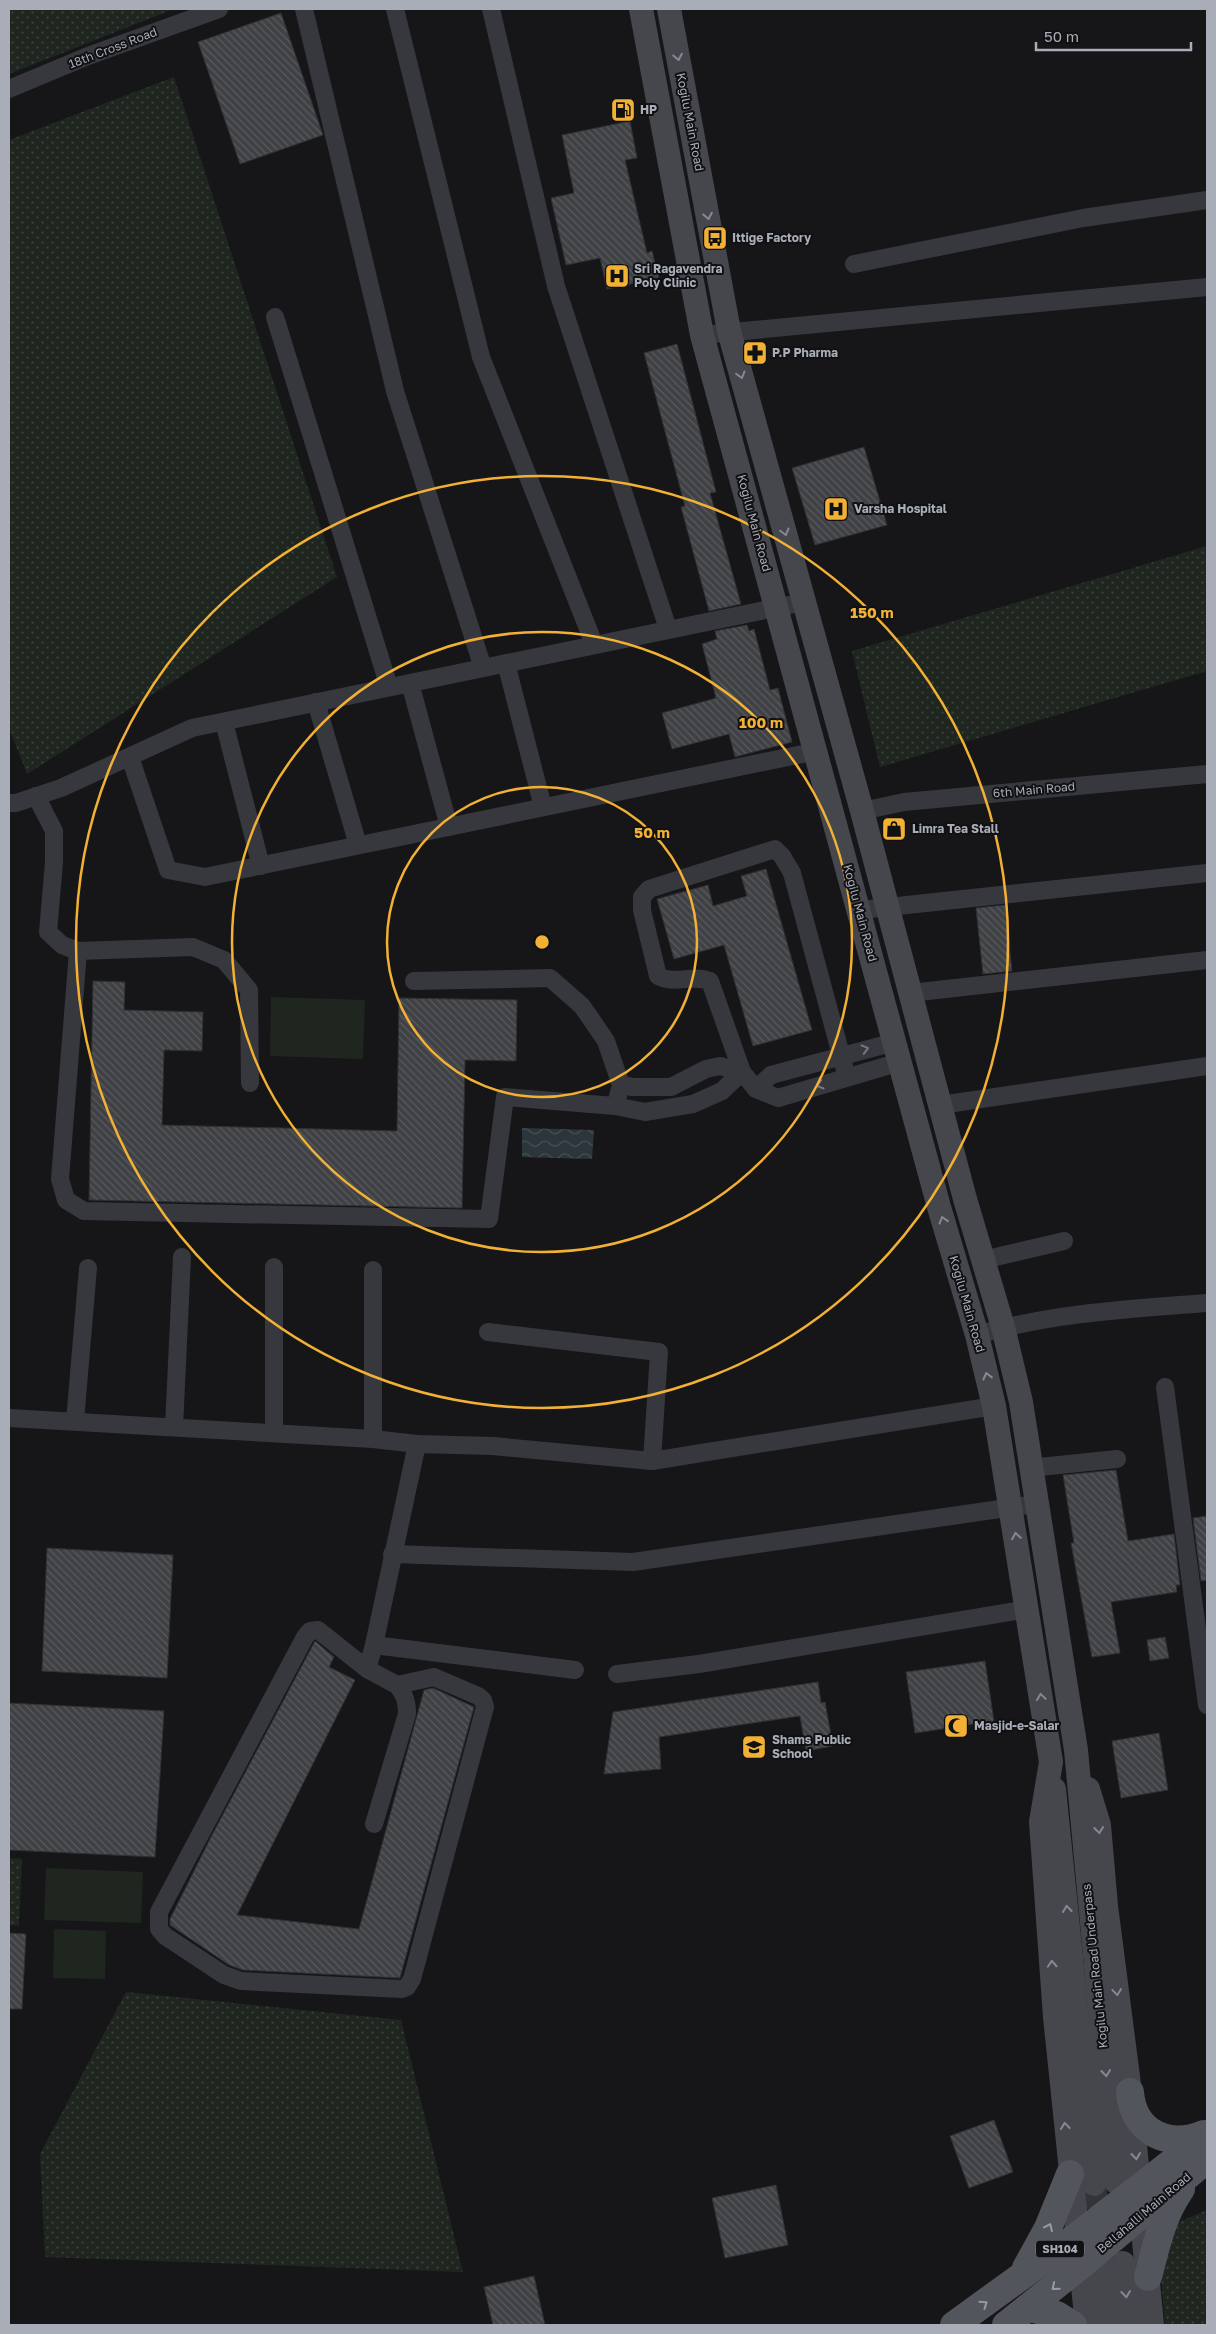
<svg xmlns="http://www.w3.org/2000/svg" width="1216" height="2334" font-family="'Golos Text',sans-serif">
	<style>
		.green { fill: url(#green-dots) }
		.pitch { fill: #1e261f }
		.water { fill: url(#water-waves) }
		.building { fill: url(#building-back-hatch); stroke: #303034 }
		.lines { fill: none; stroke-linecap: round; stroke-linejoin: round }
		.secondary-tunnel { stroke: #333438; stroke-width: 24; stroke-dasharray: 24 12; stroke-linecap: butt }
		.street { stroke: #37383d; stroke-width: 18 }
		.secondary { stroke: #45474d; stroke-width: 24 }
		.primary { stroke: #53555c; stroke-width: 28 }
		.oneway { stroke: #858993 }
		.oneway2 { stroke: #757881 }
		.oneway3 { stroke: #979ba6 }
		.ring { fill: none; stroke: #f2b134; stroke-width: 2.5 }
		.labels { text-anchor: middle; stroke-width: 4; stroke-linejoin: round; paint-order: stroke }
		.shield { fill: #111113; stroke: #7b7e86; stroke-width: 1 }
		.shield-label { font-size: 11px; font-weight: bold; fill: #a8adb8 }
		.street-label { font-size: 12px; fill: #a8adb8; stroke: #111113 }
		.poi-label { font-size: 12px; font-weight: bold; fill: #a8adb8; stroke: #111113; text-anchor: start }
		.centre { fill: #f2b134; stroke: #111113; stroke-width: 2.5 }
		.ring-label { font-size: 15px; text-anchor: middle; font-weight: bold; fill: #f2b134; stroke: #111113; stroke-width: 4; stroke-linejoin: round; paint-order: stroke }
	</style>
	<defs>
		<pattern id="green-dots" width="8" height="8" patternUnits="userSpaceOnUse" patternTransform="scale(1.25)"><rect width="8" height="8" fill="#1e261f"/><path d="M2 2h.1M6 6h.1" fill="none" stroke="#3c433d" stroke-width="1.8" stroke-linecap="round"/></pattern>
		<pattern id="water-waves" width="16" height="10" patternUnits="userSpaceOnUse" patternTransform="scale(1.25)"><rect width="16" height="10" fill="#2c353c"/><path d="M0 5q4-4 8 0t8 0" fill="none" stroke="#485056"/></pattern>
		<pattern id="building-back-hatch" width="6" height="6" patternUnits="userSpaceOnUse" patternTransform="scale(1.25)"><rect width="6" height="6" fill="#404145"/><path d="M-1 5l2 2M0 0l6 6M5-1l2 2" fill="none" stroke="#595a5e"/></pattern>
	</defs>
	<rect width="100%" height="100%" fill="#161618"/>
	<g class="green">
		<polygon points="9,9 174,9 9,74"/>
		<polygon points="174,77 337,577 27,774 9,728 9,140"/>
		<polygon points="1207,546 1207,671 880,767 852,651"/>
		<polygon points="9,1858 22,1859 19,1926 9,1925"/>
		<polygon points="126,1992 401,2020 463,2272 45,2257 40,2154"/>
		<polygon points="1207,2210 1207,2325 1165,2325 1161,2277 1176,2223"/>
	</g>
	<g class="pitch">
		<polygon points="271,997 365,1000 363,1059 270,1056"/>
		<polygon points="46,1868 143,1872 141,1923 44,1920"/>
		<polygon points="54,1929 106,1931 105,1979 53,1978"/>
	</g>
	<polygon class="water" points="522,1128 594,1130 592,1159 522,1157"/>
	<g class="building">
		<polygon points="281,13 323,135 240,164 198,42"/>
		<polygon points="630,121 637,158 625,160 647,253 652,251 659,278 607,289 600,258 566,265 551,198 574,193 562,135"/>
		<polygon points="677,344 716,492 710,493 741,604 709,611 681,507 685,506 644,353"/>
		<polygon points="864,447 887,525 815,545 792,468"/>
		<polygon points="747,625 749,631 754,629 770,690 778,688 792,742 735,757 729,734 672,749 662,713 716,698 702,644 717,639 715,631"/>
		<polygon points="766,869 812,1030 753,1046 724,945 674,959 657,899 708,885 713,906 747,896 741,876"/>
		<polygon points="1005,905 1012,971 983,974 976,908"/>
		<polygon points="93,981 125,982 124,1010 203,1012 202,1051 164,1050 162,1125 397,1131 399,998 517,1000 516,1061 465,1060 462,1208 89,1200"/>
		<polygon points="1116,1470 1128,1541 1174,1534 1180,1585 1176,1585 1177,1592 1111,1602 1120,1653 1092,1657 1071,1543 1074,1543 1063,1475"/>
		<polygon points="1207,1516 1207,1580 1201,1581 1193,1518"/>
		<polygon points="47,1548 173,1555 167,1678 42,1671"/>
		<polygon points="1165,1637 1169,1658 1150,1661 1147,1640"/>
		<polygon points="315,1641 334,1657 329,1667 355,1680 237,1915 359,1929 424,1690 433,1688 474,1707 400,1978 243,1970 229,1965 170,1925 170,1919 212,1835"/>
		<polygon points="985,1661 994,1721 915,1733 906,1672"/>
		<polygon points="818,1682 821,1703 825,1702 833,1746 806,1751 800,1716 659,1737 661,1769 604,1774 613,1712"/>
		<polygon points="9,1703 164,1711 155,1857 9,1850"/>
		<polygon points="1159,1733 1168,1790 1121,1798 1112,1741"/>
		<polygon points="9,1933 26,1934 22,2009 9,2009"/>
		<polygon points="994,2120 1013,2172 969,2188 950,2136"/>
		<polygon points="776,2185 788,2245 725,2258 712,2198"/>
		<polygon points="534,2276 545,2325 493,2325 484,2287"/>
	</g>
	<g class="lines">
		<polyline class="secondary-tunnel" points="1094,2184 1100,2236"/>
		<g class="street">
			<polyline points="304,9 395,391 483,668"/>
			<polyline points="395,9 481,357 594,644"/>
			<polyline points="491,9 556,286 668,629"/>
			<polyline points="9,89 88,56 219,9"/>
			<polyline points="854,264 1083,218 1207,200"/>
			<polyline points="275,317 389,687"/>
			<polyline points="702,335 1207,287"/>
			<polyline points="506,663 543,807"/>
			<polyline points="410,683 449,827"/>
			<polyline points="316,702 358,845"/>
			<polyline points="224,722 261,866"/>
			<polyline points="130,757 168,870 205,877 817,751"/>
			<polyline points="36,796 54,831 54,862 48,932 62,945 78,951"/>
			<polyline points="9,803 16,803 61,788 192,728 804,602"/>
			<polyline points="862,811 904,802 1207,774"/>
			<polyline points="860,910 1207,873"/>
			<polyline points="414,981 550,978 582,1006 606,1041 621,1085 618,1096"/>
			<polyline points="910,993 1207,960"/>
			<path d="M847,1077l-55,-204 -10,-17 -7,-7 -126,40 -7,8v13l16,66c16,9 35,-2 52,5l32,91 14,17 22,9 122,-36"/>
			<polyline points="250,1083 249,990 224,960 193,947 78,951 60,1179 66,1200 84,1211 489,1219 505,1097 615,1106 645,1112 693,1104 722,1091 742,1072 720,1066 706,1069 671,1087 633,1087 621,1085"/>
			<polyline points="756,1089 771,1075 895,1042"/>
			<polyline points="940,1105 1207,1066"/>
			<polyline points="983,1260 1064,1241"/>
			<polyline points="488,1332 659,1352 652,1461"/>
			<path d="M977,1335c75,-22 153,-26 230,-32"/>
			<polyline points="1165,1387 1207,1705"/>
			<polyline points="9,1418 373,1439 417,1444 493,1446 652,1461 994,1406"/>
			<polyline points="75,1421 88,1268"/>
			<polyline points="174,1427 182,1257"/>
			<polyline points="274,1432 274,1267"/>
			<polyline points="373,1439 373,1270"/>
			<polyline points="1030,1468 1117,1459"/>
			<polyline points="392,1554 633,1562 1035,1504"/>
			<polyline points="374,1645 575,1670"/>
			<polyline points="367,1669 318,1630 310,1631 305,1637 159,1912 159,1929 165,1936 224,1975 241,1981 402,1989 407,1987 412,1979 485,1707 483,1700 478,1696 434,1677 397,1685 367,1669 374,1645 417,1444"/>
			<polyline points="617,1674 699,1664 1028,1609"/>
			<path d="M374,1824l33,-110c0,-12 -2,-19 -10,-29"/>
		</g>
		<g class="secondary">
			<polyline points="641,9 702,335 939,1207 977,1335 994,1406 1051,1762 1041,1822 1055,2017 1087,2325"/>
			<polyline points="669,9 729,331 862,811 965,1199 1003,1327 1021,1402 1076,1750 1116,2182"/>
			<polyline points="1054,1789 1094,2184"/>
			<polyline points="1088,1789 1099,1825 1106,1906 1130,2092 1152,2325"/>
			<polyline points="1123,2263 1129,2325"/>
			<polyline points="1102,2265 1109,2325"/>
		</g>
		<g class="primary">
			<path d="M1130,2092c3,40 38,57 74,42"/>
			<polyline points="1026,2268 1048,2228 1070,2174"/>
			<path d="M1148,2277c8,-31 14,-61 33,-88"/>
			<polyline points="1030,2308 1057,2315 1073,2325"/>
			<polyline points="954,2325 1077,2236 1207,2135"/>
			<polyline points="1006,2325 1080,2266 1207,2159"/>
		</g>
	</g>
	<defs><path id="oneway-chevron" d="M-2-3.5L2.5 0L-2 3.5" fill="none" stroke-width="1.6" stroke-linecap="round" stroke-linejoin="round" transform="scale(1.25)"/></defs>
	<g class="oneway">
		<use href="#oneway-chevron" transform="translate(678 57) rotate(79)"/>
		<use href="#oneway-chevron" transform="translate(708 216) rotate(79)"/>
		<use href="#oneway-chevron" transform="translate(741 375) rotate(75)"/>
		<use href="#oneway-chevron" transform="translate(785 532) rotate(75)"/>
		<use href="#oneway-chevron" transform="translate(943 1220) rotate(-107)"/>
		<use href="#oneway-chevron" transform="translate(987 1376) rotate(-104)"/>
		<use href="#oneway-chevron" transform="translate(1016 1536) rotate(-99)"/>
		<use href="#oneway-chevron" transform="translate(1041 1697) rotate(-98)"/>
		<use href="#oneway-chevron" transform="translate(1099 1830) rotate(83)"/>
		<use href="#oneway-chevron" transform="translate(1067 1909) rotate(-96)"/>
		<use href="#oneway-chevron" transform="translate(1052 1964) rotate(-93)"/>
		<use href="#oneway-chevron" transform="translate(1117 1992) rotate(83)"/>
		<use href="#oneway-chevron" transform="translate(1106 2073) rotate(84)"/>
		<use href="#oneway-chevron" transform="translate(1065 2126) rotate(-96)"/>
		<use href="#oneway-chevron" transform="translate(1136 2156) rotate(84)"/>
		<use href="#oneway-chevron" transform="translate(1126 2294) rotate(84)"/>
	</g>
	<g class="oneway2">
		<use href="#oneway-chevron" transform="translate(865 1049) rotate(-15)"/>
		<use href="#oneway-chevron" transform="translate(820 1085) rotate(163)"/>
	</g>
	<g class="oneway3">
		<use href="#oneway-chevron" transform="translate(1049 2227) rotate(-65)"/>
		<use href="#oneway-chevron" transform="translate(1055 2287) rotate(141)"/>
		<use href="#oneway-chevron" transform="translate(984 2304) rotate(-35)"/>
	</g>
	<g class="ring">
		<circle cx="542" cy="942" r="155"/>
		<circle cx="542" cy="942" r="310"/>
		<circle cx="542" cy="942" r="466"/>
	</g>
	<defs>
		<symbol id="fuel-square" viewBox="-11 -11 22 22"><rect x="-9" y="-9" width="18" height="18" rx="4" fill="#f2b134" stroke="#111113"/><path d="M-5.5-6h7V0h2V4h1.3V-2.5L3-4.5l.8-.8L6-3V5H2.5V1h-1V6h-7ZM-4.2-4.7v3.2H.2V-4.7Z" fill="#111"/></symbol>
		<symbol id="bus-square" viewBox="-11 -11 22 22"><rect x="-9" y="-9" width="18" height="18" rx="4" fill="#f2b134" stroke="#111113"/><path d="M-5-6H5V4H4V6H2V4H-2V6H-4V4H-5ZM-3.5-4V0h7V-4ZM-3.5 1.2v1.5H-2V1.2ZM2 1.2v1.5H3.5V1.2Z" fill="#111"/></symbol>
		<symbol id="hospital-square" viewBox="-11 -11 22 22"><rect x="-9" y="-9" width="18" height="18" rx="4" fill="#f2b134" stroke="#111113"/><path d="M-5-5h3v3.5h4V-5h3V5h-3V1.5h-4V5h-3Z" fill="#111"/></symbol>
		<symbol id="pharmacy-square" viewBox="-11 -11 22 22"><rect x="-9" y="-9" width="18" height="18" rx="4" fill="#f2b134" stroke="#111113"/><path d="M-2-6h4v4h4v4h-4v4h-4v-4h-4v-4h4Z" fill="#111"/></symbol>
		<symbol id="shop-square" viewBox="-11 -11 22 22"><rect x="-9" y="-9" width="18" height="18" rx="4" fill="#f2b134" stroke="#111113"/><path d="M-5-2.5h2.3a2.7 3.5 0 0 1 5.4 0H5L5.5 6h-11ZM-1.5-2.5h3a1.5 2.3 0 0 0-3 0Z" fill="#111"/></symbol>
		<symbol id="mosque-square" viewBox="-11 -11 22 22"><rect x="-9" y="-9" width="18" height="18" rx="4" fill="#f2b134" stroke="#111113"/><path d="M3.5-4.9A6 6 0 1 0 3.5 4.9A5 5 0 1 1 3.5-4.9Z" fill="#111"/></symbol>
		<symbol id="school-square" viewBox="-11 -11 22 22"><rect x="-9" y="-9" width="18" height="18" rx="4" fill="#f2b134" stroke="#111113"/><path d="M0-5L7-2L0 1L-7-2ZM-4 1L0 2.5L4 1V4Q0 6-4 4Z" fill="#111"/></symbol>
	</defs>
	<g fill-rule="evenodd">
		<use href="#fuel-square" x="609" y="96" width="28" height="28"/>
		<use href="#bus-square" x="701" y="224" width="28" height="28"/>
		<use href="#hospital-square" x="603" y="262" width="28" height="28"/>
		<use href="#pharmacy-square" x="741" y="339" width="28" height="28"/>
		<use href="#hospital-square" x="822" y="495" width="28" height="28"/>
		<use href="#shop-square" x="880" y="815" width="28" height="28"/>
		<use href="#mosque-square" x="942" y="1712" width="28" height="28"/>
		<use href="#school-square" x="740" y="1733" width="28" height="28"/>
	</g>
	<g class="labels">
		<rect class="shield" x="1036" y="2240.5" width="48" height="17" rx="4"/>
		<g class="shield-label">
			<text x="1060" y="2253">SH104</text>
		</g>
		<g class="street-label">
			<text transform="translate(113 48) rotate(-21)" y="4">18th Cross Road</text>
			<text transform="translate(690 122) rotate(79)" y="4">Kogilu Main Road</text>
			<text transform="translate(754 523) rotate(75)" y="4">Kogilu Main Road</text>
			<text transform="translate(1034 790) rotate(-5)" y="4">6th Main Road</text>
			<text transform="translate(860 913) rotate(75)" y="4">Kogilu Main Road</text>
			<text transform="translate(967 1304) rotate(74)" y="4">Kogilu Main Road</text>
			<text transform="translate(1095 1966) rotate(-96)" y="4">Kogilu Main Road Underpass</text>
			<text transform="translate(1144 2213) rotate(-40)" y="4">Bellahalli Main Road</text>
		</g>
		<g class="poi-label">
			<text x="640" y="114">HP</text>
			<text x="732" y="242">Ittige Factory</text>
			<text x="634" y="273">Sri Ragavendra<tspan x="634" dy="14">Poly Clinic</tspan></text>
			<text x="772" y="357">P.P Pharma</text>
			<text x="854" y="513">Varsha Hospital</text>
			<text x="912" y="833">Limra Tea Stall</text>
			<text x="974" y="1730">Masjid-e-Salar</text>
			<text x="772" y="1744">Shams Public<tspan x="772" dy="14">School</tspan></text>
		</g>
	</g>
	<circle cx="542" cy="942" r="8" class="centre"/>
	<g class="ring-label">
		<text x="872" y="618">150 m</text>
		<text x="761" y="728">100 m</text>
		<text x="652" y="838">50 m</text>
	</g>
	<rect width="1216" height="2334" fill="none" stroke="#a8adb8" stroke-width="20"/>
	<path d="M1036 42v8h155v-8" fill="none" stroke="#a8adb8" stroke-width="2.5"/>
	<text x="1044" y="42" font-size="15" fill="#a8adb8" stroke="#111113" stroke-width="4" paint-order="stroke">50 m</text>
</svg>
